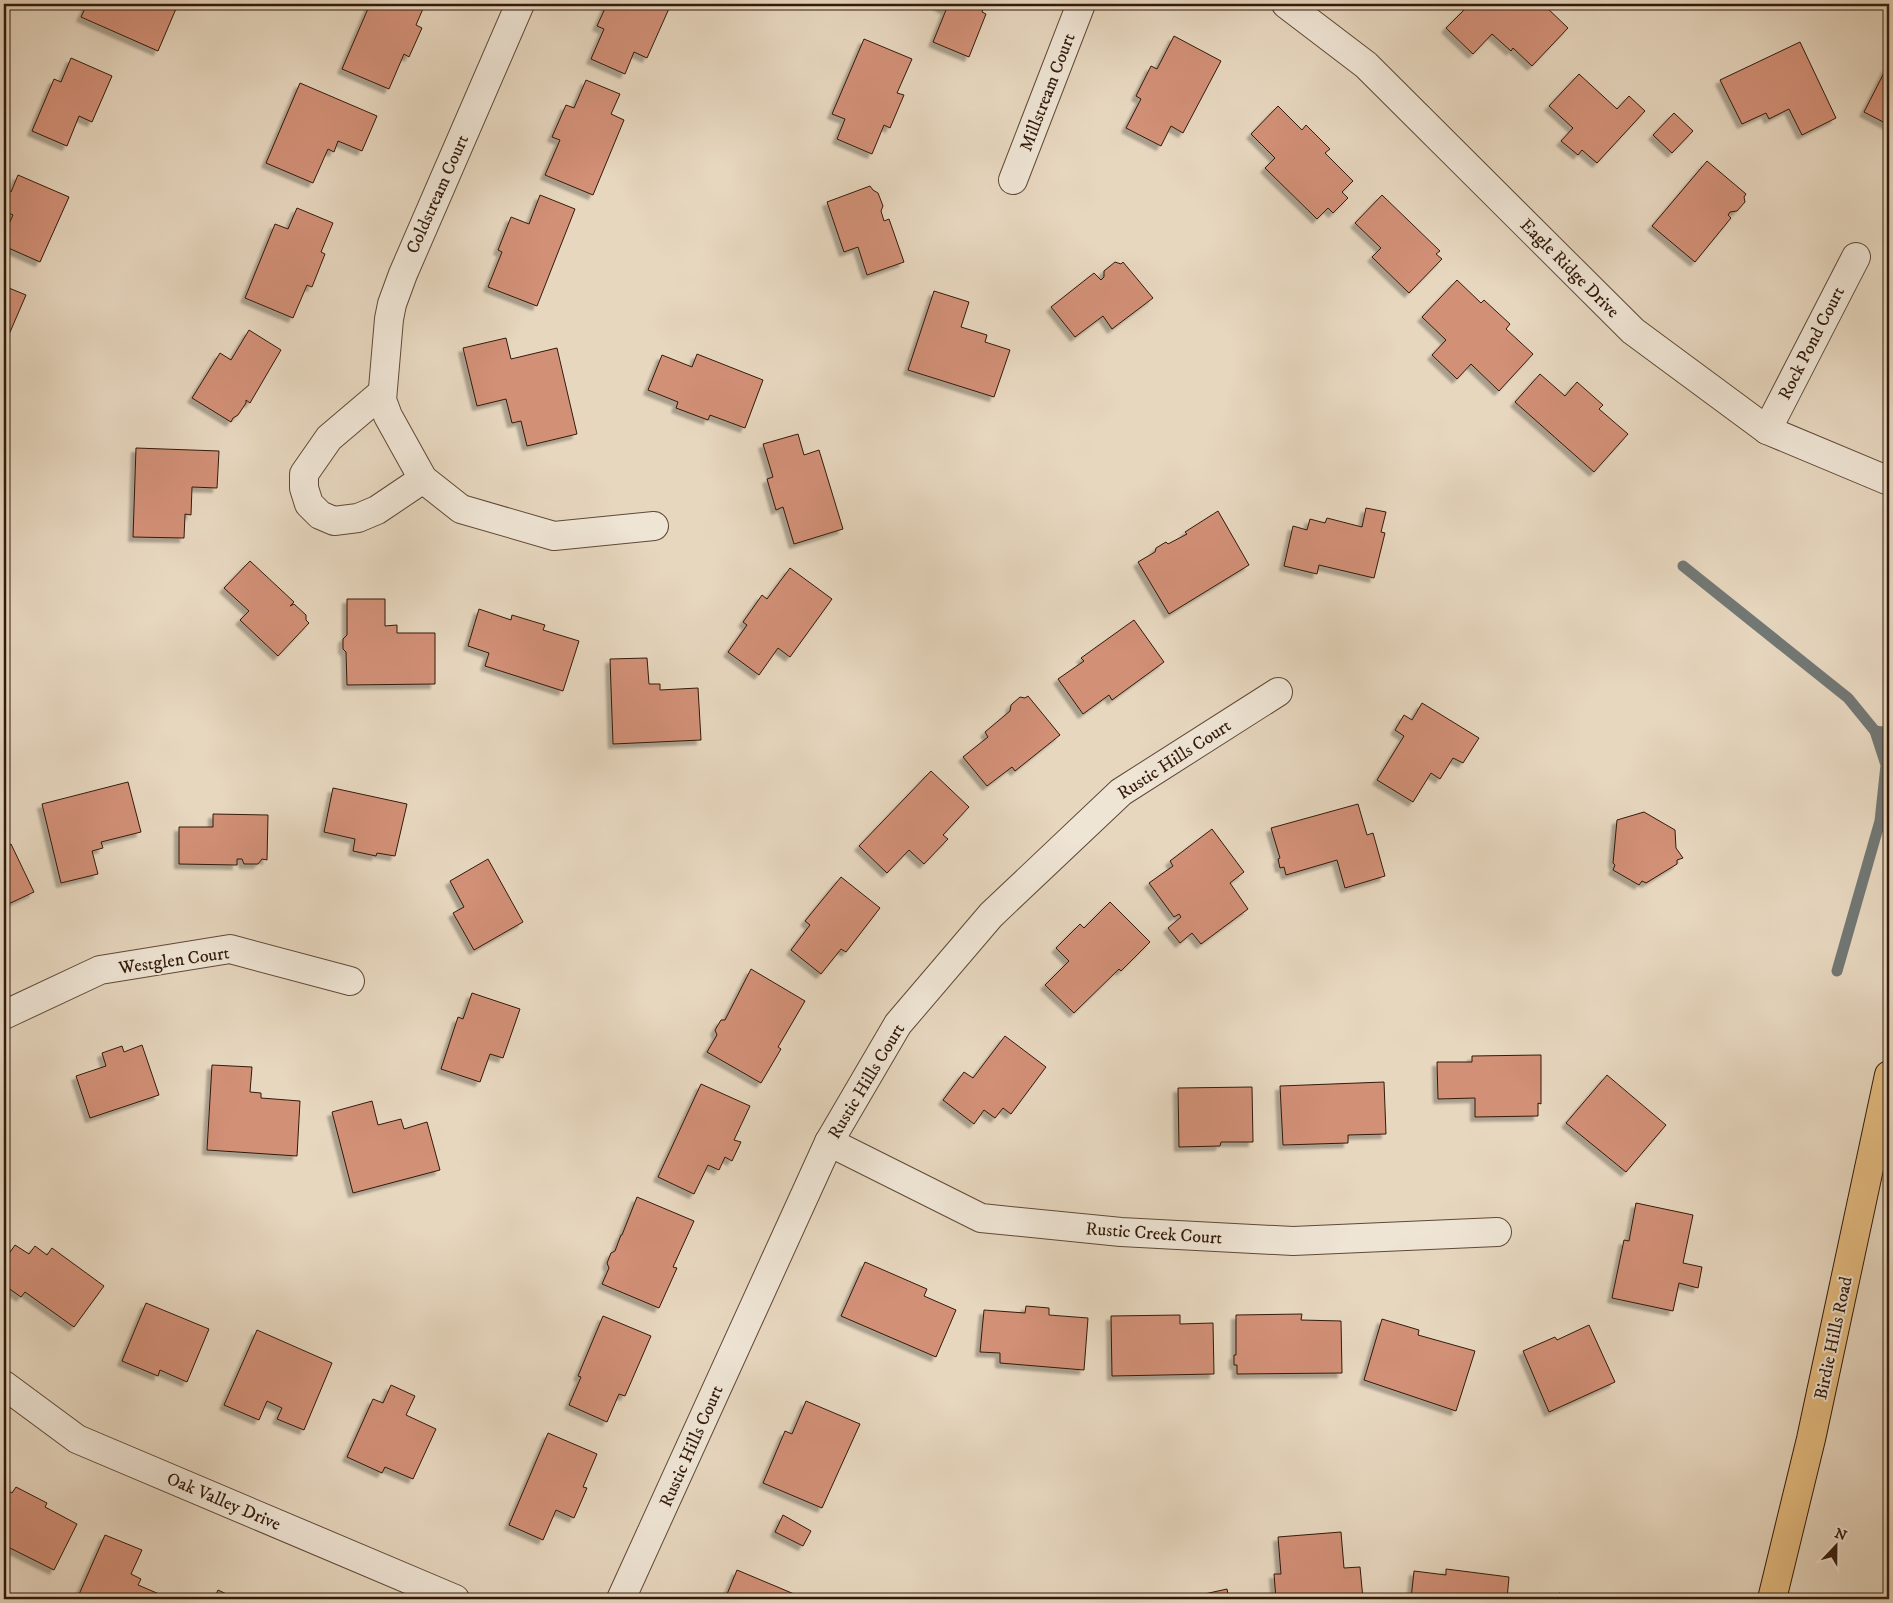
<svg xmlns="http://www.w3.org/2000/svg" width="1893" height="1603" font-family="'IM FELL DW Pica',serif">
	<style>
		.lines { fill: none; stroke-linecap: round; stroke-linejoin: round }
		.stream { stroke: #727875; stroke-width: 11 }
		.building { fill: #d29077; stroke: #321a0a; filter: url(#shadow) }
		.minor-casing { stroke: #5f4937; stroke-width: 30 }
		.major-casing { stroke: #321a0a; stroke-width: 30 }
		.minor { stroke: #efe5d5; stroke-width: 28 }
		.major { stroke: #e4bc80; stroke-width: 28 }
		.labels { text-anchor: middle; stroke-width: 4; stroke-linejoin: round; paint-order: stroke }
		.street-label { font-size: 18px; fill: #321a0a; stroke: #efe5d5 }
	</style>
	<defs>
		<filter id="shadow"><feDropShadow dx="-4.5" dy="4.5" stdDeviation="1" flood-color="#0004"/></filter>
	</defs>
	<rect width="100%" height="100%" fill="#e7d7bf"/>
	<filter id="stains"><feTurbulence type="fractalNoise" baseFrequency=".004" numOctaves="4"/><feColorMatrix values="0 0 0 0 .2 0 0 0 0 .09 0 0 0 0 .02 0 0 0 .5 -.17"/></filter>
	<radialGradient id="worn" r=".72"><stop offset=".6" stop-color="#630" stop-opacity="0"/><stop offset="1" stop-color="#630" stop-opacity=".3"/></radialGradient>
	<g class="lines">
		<g class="stream">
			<polyline points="1683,566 1848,698 1875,731 1886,765 1880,821 1837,971"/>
			<polyline points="1875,731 1889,733"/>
		</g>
	</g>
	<g class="building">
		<polygon points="87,4 178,4 158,51 81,17"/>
		<polygon points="370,4 383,9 386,4 425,4 416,25 422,28 409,57 404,54 389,89 342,69"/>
		<polygon points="607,4 671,4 647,58 634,52 625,74 591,59 604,29 597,26"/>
		<polygon points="936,4 985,4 982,12 986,14 969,57 933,42 946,10"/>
		<polygon points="1470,4 1543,4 1568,28 1532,66 1513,48 1511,51 1492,34 1473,54 1446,28"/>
		<polygon points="1174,36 1221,61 1183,133 1171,126 1161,146 1126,128 1141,99 1136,96 1151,66 1157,69"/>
		<polygon points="864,39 912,59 897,93 904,95 890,128 884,125 872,154 837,139 845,119 832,114"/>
		<polygon points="1800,42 1836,118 1802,135 1789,109 1769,119 1766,113 1742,124 1720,80"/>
		<polygon points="71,58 112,76 92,122 79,116 67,146 32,131 54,79 61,82"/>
		<polygon points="1887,67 1889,68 1889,125 1864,112"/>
		<polygon points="1579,74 1617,109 1629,96 1645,111 1597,163 1582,150 1578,155 1561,141 1573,128 1549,106"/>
		<polygon points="586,80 620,94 611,114 624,120 593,195 545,175 560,140 552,137 566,105 574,108"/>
		<polygon points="300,83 377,116 362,151 338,141 334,152 328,149 313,183 266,163"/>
		<polygon points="1278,106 1302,130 1306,125 1330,149 1325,153 1353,181 1342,192 1348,198 1333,213 1328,208 1317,219 1265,168 1275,158 1251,134"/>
		<polygon points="1674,113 1693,131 1672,153 1653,135"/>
		<polygon points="1707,161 1746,194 1744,197 1745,202 1737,211 1730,212 1728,215 1731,218 1695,262 1652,226"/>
		<polygon points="18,175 69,197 40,262 4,246 4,235 13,215 4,211 4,197 7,190 11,192"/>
		<polygon points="870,186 873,190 878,193 883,206 881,211 884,221 889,219 904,262 867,275 858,247 844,252 827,202"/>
		<polygon points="540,195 575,209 537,306 488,287 502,252 498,250 511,217 529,224"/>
		<polygon points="1382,195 1440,251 1436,254 1442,259 1409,293 1372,257 1381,248 1355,223"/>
		<polygon points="297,208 333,223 321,252 325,254 312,287 307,285 293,318 245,298 275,224 288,229"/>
		<polygon points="1115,262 1121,264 1123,262 1153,298 1112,329 1103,316 1075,337 1051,307 1094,273 1101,280 1104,277 1104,271"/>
		<polygon points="1457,280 1481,303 1484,300 1510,324 1506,329 1533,354 1499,391 1471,364 1457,379 1432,355 1446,340 1422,317"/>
		<polygon points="4,286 26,295 4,346"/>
		<polygon points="934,291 969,302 961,327 987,335 985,342 1010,350 994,397 908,370"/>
		<polygon points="249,330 281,350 250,403 246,400 246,403 238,415 233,418 231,422 192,398 220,353 231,360"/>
		<polygon points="506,338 511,359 557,348 577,434 527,446 521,421 512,423 506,399 477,406 463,348"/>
		<polygon points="697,354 763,380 745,428 710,415 708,420 676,408 678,402 648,390 662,355 692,367"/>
		<polygon points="1540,374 1565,396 1577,382 1603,405 1599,409 1628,434 1594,472 1515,402"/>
		<polygon points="798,434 804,455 819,450 843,529 794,544 783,507 776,510 767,479 773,477 763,444"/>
		<polygon points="136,448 219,451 217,488 192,487 191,515 185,514 184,538 133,537"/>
		<polygon points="1366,508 1386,512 1381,532 1385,533 1374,578 1319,565 1317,574 1284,566 1293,526 1307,530 1310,519 1325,523 1327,518 1362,527"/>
		<polygon points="1218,511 1249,565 1169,614 1138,562 1155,552 1156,548 1166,542 1168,544 1187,534 1185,532"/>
		<polygon points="250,561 294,602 290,606 294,604 306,615 306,620 309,623 278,656 240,620 249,611 224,588"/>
		<polygon points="790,568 832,599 790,657 778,648 759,675 728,652 747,625 743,622 762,595 767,599"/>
		<polygon points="347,599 385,599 385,626 397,625 397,633 435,633 435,684 347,685 346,652 343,649 343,639 347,635"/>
		<polygon points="479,609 511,620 512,615 545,625 543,630 579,641 563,691 485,666 489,653 468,646"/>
		<polygon points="1134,620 1164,662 1112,700 1109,695 1083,714 1058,679 1084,661 1081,658"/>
		<polygon points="647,658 649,684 660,684 660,690 698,688 701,740 613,744 610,659"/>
		<polygon points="1028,696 1060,735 1015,771 1012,767 987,786 963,757 988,737 985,732 1010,711 1011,705 1020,697 1025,698"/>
		<polygon points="1422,703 1479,738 1463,763 1453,758 1440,779 1431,773 1413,802 1377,780 1404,736 1395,730 1404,715 1412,720"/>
		<polygon points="931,771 969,807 943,835 948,839 924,864 909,850 887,873 859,846"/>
		<polygon points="128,782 141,832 101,842 103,848 92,851 98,874 61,883 42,804"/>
		<polygon points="333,788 407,804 395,856 377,853 376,856 353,851 355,839 324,832"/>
		<polygon points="1358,804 1367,835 1373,833 1385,876 1345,888 1337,860 1286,875 1284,867 1280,868 1278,859 1280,858 1271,828"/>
		<polygon points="1644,812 1675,830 1676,848 1683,858 1677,860 1677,864 1646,883 1642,881 1639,885 1613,870 1615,865 1613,863 1617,820"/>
		<polygon points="213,814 268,815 267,860 262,859 258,864 244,864 242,859 237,859 237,865 179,864 179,827 213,827"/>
		<polygon points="1212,829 1244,872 1230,883 1248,909 1201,944 1192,933 1180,943 1168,928 1181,917 1179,914 1174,917 1149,883 1173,866 1170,861"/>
		<polygon points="11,844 34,892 4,906 4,848"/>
		<polygon points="488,859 523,922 474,950 453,913 464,907 450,881"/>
		<polygon points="841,877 880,908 846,952 841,949 821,974 791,950 810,925 805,921"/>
		<polygon points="1110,902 1150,942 1121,971 1119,969 1074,1013 1045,985 1069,961 1056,948 1080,924 1084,928"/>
		<polygon points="751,969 805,1001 778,1047 781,1049 761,1083 707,1052 717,1035 715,1030 721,1020 725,1020"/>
		<polygon points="472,993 520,1009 503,1058 490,1054 480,1082 441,1069 458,1017 463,1019"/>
		<polygon points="1005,1036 1046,1067 1011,1114 1003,1108 995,1118 984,1110 974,1124 943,1100 964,1072 973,1078"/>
		<polygon points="142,1045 159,1095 90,1118 76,1076 106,1066 102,1053 122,1046 124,1052"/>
		<polygon points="1541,1055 1541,1104 1538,1103 1538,1116 1475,1117 1475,1098 1438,1099 1437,1062 1472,1062 1472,1056"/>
		<polygon points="212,1065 252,1067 250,1092 261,1093 261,1098 300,1101 297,1156 207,1150"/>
		<polygon points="1607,1075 1666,1125 1626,1172 1566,1123"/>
		<polygon points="1384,1082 1386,1134 1348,1135 1348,1143 1283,1145 1280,1086"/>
		<polygon points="701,1084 750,1106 734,1140 741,1142 732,1161 725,1157 719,1170 708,1165 694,1194 658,1177"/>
		<polygon points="1252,1087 1253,1142 1221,1142 1220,1146 1179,1147 1178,1088"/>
		<polygon points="372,1101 378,1125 401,1119 404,1129 427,1122 440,1170 353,1193 332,1112"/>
		<polygon points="637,1197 694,1221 673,1267 677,1268 659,1308 602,1284 609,1268 607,1263 611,1253 615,1251 621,1235 622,1235"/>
		<polygon points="1636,1203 1693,1215 1683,1263 1702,1267 1698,1288 1679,1283 1673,1311 1612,1298 1624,1240 1629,1241"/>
		<polygon points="15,1245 29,1254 35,1246 47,1255 52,1248 104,1286 74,1327 25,1292 21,1297 4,1285 4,1261"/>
		<polygon points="865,1262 927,1289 924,1296 956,1310 936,1357 841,1316"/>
		<polygon points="146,1303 209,1329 187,1382 160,1370 158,1376 122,1361"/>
		<polygon points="1026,1306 1049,1308 1049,1315 1088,1318 1084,1370 1000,1363 1000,1353 980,1352 984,1310 1025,1313"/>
		<polygon points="1302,1314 1301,1320 1341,1321 1342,1373 1237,1374 1237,1365 1234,1365 1234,1355 1236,1355 1236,1315"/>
		<polygon points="1180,1315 1180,1324 1213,1323 1214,1374 1112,1376 1111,1316"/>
		<polygon points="603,1316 651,1336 625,1396 619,1394 607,1422 569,1405 581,1377 578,1376"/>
		<polygon points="1382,1319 1419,1330 1418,1335 1475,1351 1456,1411 1364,1380"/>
		<polygon points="1589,1325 1615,1382 1549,1412 1523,1351 1555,1337 1557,1340"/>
		<polygon points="257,1330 332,1363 304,1430 277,1419 282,1408 267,1401 259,1420 224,1405"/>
		<polygon points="391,1385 415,1396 406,1415 436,1429 413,1479 385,1467 382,1473 347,1457 373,1399 383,1403"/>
		<polygon points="806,1401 860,1424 822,1508 763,1483 785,1431 792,1434"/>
		<polygon points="548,1433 597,1454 583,1487 587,1488 574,1518 556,1510 543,1540 509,1525"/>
		<polygon points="16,1487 47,1503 45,1507 77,1524 54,1570 4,1545 4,1489 12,1493"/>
		<polygon points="783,1515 811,1531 803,1546 775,1532"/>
		<polygon points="1341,1532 1344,1568 1360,1567 1363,1599 1276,1599 1274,1574 1281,1574 1278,1537"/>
		<polygon points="105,1535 142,1550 131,1574 141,1579 138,1585 171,1599 77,1599"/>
		<polygon points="1446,1569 1509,1577 1507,1599 1411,1599 1414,1571 1446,1575"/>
		<polygon points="737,1570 806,1599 725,1599"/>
		<polygon points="1227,1589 1229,1599 1182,1599"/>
		<polygon points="218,1590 237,1599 214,1599"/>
		<polygon points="1559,1593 1580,1599 1557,1599"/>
	</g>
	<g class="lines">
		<defs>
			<g id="minor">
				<polyline points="520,4 403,274 392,304 389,319 382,400 388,416 423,479 461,509 554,536 654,526"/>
				<polyline points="1286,4 1366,65 1633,331 1767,430 1889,481"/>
				<polyline points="1013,180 1081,4"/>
				<polyline points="382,393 329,438 304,474 304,488 309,504 320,515 334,521 358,518 377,510 423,479"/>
				<polyline points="1767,430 1856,257"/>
				<polyline points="4,1015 100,970 230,949 350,981"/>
				<polyline points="829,1142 981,1218 1121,1232 1293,1241 1497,1232"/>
				<polyline points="4,1385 77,1439 455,1599"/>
				<polyline points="621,1599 829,1142 898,1024 991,915 1121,792 1278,692"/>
			</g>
			<polyline id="major" points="1772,1599 1811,1439 1889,1075"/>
		</defs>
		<use href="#minor" class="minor-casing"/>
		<use href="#major" class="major-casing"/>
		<use href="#minor" class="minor"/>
		<use href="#major" class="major"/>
	</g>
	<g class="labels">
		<g class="street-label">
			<text transform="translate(1047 92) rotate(-69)" y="6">Millstream Court</text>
			<text transform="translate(437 194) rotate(-66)" y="6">Coldstream Court</text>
			<text transform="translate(1570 268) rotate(45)" y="6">Eagle Ridge Drive</text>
			<text transform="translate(1811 343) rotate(-63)" y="6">Rock Pond Court</text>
			<text transform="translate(1174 759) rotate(-33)" y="6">Rustic Hills Court</text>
			<text transform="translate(174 960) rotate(-8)" y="6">Westglen Court</text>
			<text transform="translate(866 1081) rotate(-59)" y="6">Rustic Hills Court</text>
			<text transform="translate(1154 1233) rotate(4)" y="6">Rustic Creek Court</text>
			<text transform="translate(1833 1338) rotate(-78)" y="6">Birdie Hills Road</text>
			<text transform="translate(691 1446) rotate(-66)" y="6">Rustic Hills Court</text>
			<text transform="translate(224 1501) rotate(23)" y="6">Oak Valley Drive</text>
		</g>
	</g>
	<rect width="1893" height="1603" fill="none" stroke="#e7d7bf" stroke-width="20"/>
	<rect x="5" y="5" width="1883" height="1593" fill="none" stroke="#321a0a" stroke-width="2.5"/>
	<rect x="10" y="10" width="1873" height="1583" fill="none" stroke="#321a0a"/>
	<g transform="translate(1836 1546) rotate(22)" stroke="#efe5d5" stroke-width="4" paint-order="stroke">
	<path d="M0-4L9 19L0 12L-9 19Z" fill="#321a0a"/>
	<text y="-8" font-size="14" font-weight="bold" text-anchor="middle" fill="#321a0a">N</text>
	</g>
	<rect width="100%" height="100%" filter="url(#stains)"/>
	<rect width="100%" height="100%" fill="url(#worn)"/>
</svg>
